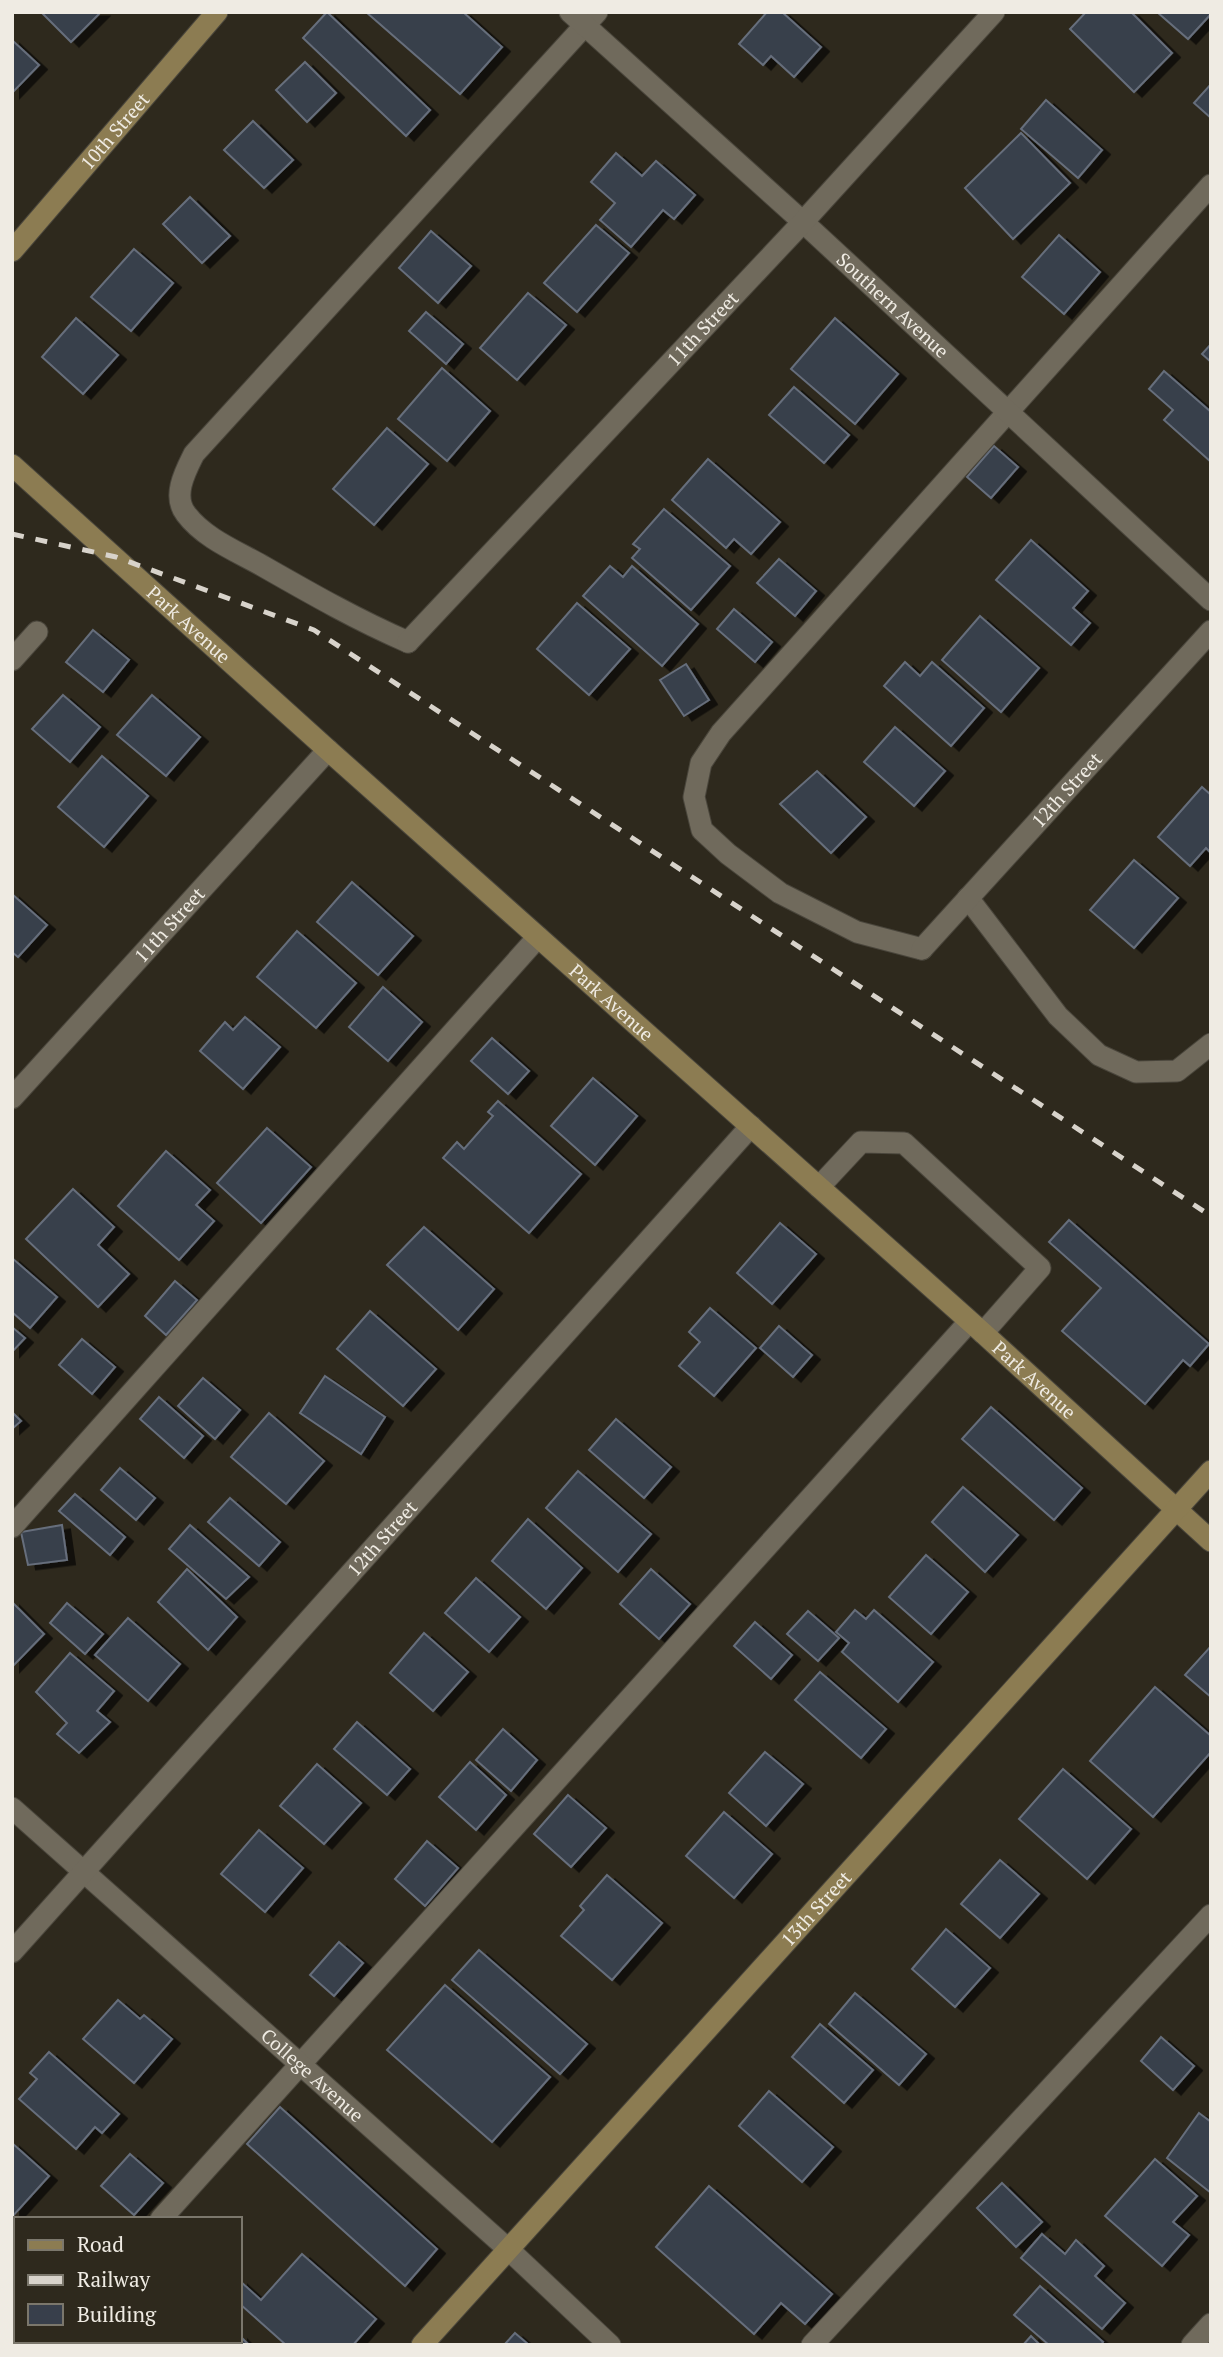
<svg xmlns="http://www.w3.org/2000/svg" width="1223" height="2357" font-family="'PT Serif',serif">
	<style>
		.building { fill: #383f4b; stroke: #666e7b; stroke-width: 2; filter: url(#shadow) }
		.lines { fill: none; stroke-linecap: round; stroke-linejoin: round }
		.lane-casing { stroke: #4a463c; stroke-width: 23 }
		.street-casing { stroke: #4a463c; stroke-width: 23 }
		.secondary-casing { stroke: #4a463c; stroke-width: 23 }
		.lane { stroke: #706a5c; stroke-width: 21 }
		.street { stroke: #706a5c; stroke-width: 21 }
		.secondary { stroke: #8c7c52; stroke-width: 21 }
		.rail { stroke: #d8d3cb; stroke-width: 5; stroke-dasharray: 12 12; stroke-linecap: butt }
		.labels { text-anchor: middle; stroke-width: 6; stroke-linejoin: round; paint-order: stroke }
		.street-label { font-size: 19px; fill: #efebe3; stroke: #2e291d }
	</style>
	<defs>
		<filter id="shadow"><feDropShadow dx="8" dy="4.5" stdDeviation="0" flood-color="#0009"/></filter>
	</defs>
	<rect width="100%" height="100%" fill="#2e291d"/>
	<g class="building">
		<polygon points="41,12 101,12 71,42"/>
		<polygon points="327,12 430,110 406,136 303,38"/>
		<polygon points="366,12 463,12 502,47 460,94"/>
		<polygon points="767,12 782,12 821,47 794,77 771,56 763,65 739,44"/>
		<polygon points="1086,12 1131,12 1172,53 1134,92 1070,29"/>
		<polygon points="1157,12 1211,12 1211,14 1188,39"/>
		<polygon points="12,40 39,65 12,93"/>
		<polygon points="305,62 336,93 307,122 276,90"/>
		<polygon points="1211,84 1211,118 1194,103"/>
		<polygon points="1046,100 1102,150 1078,178 1021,129"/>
		<polygon points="253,121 293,160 264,188 224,150"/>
		<polygon points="1021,133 1070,183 1013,239 965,188"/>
		<polygon points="616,153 642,176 656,161 695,195 674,219 663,210 631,247 600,220 615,203 591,182"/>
		<polygon points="190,197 230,236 202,263 163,224"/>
		<polygon points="596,225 629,253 577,312 544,283"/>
		<polygon points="431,231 471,266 438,303 399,268"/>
		<polygon points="1059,235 1100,272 1064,314 1022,277"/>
		<polygon points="134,249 173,283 131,331 91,297"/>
		<polygon points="528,293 566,325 517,380 480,348"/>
		<polygon points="426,312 463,344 446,364 409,331"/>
		<polygon points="76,318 118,355 83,394 42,357"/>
		<polygon points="835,318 898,374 855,424 791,369"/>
		<polygon points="1211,344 1211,362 1202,354"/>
		<polygon points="442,368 490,411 447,461 398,419"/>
		<polygon points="1164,371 1211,412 1211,462 1164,420 1173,410 1149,389"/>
		<polygon points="794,387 849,435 824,463 769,415"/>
		<polygon points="387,428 428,464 374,525 333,489"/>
		<polygon points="994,446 1018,467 991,498 967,477"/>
		<polygon points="708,459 780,522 751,554 734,539 726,548 672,500"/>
		<polygon points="664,509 730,566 691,610 632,558 640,549 633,544"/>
		<polygon points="1031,540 1088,591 1073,608 1090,623 1071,645 996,580"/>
		<polygon points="779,559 816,591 795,616 757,583"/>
		<polygon points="610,566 623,577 632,566 698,624 662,666 583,596"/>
		<polygon points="577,603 630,649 589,695 537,649"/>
		<polygon points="734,609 772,642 755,662 717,629"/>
		<polygon points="980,616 1039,668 1001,712 942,660"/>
		<polygon points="93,630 129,660 103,692 66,662"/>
		<polygon points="905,662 920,676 932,662 984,708 951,746 884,686"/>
		<polygon points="686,664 709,700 684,716 660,680"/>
		<polygon points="63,695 100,727 70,762 32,729"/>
		<polygon points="152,695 200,737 166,776 117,735"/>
		<polygon points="895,727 945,771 914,806 864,762"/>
		<polygon points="102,756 148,796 104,847 58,807"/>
		<polygon points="817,771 866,817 831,853 780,804"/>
		<polygon points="1202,787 1211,795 1211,853 1206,848 1190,866 1158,837"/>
		<polygon points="1134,860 1178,898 1134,948 1090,910"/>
		<polygon points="352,882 413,936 378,975 317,922"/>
		<polygon points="12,894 47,925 18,957 12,952"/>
		<polygon points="297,931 356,983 316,1028 257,977"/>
		<polygon points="383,987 422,1022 388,1061 349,1027"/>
		<polygon points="245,1017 280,1047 243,1089 200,1051 225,1022 233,1030"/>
		<polygon points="492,1038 529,1071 508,1094 471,1061"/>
		<polygon points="593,1078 637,1116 595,1165 551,1126"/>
		<polygon points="498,1101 581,1174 529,1233 443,1158 457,1142 464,1149 493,1116 488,1112"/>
		<polygon points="267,1128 311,1167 261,1223 217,1183"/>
		<polygon points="166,1151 210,1190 196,1205 214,1221 179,1260 118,1206"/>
		<polygon points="73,1189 114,1227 98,1245 129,1274 98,1307 26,1239"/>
		<polygon points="1069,1220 1209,1344 1190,1366 1183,1360 1145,1404 1062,1331 1101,1288 1049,1242"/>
		<polygon points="780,1223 816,1254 772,1304 737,1273"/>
		<polygon points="424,1227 494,1289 458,1330 387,1265"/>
		<polygon points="12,1258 57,1297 30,1328 12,1312"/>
		<polygon points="175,1281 197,1300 166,1335 145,1316"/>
		<polygon points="710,1308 756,1348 714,1396 679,1366 700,1342 689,1332"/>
		<polygon points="370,1311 436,1369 403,1406 337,1349"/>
		<polygon points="779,1326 812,1355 793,1377 760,1348"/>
		<polygon points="12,1327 25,1338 12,1352"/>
		<polygon points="82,1339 115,1367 92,1394 59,1365"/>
		<polygon points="325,1376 385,1417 361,1454 300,1413"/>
		<polygon points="203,1378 240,1410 215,1439 178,1406"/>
		<polygon points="159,1397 203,1436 184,1458 140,1419"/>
		<polygon points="991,1407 1082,1488 1054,1520 962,1439"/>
		<polygon points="12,1412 21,1421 12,1429"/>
		<polygon points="269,1413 324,1461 286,1504 231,1457"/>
		<polygon points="616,1419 671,1467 644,1498 589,1450"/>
		<polygon points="120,1468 155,1498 136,1520 101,1490"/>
		<polygon points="578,1471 651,1534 618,1572 546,1508"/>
		<polygon points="963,1487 1018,1535 985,1572 932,1522"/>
		<polygon points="75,1494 125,1537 110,1555 59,1511"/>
		<polygon points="230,1498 280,1542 259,1566 208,1522"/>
		<polygon points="528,1519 582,1568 546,1609 492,1561"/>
		<polygon points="62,1525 67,1560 28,1565 21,1532"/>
		<polygon points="190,1525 249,1577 226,1599 169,1549"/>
		<polygon points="926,1555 968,1592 931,1634 889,1597"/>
		<polygon points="187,1569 237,1617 208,1650 158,1602"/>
		<polygon points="651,1569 690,1604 659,1639 620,1604"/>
		<polygon points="476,1578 520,1617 489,1652 445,1613"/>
		<polygon points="12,1602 44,1634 12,1667"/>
		<polygon points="67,1603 103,1634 85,1654 50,1623"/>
		<polygon points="855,1610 866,1619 874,1610 933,1662 898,1702 842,1652 849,1643 836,1632"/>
		<polygon points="808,1611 839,1638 818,1661 787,1634"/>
		<polygon points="128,1618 180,1664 148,1701 95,1655"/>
		<polygon points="755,1622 792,1655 771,1679 734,1646"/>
		<polygon points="424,1633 468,1672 433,1711 390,1673"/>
		<polygon points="1211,1646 1211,1697 1185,1675"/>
		<polygon points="70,1653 114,1691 97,1711 110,1722 79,1753 57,1734 67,1723 36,1692"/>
		<polygon points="820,1672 886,1729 861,1758 795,1700"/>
		<polygon points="1155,1687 1211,1736 1211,1752 1153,1817 1090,1761"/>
		<polygon points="357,1722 410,1769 387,1795 334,1749"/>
		<polygon points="503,1729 537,1760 511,1791 476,1760"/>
		<polygon points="765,1752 803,1784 766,1826 729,1793"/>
		<polygon points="470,1762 506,1795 476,1830 439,1797"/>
		<polygon points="317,1764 361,1803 324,1844 280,1806"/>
		<polygon points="1063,1769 1131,1829 1087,1879 1019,1819"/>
		<polygon points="568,1795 606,1828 571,1867 534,1834"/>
		<polygon points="724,1812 772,1854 734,1898 686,1856"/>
		<polygon points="259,1830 303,1868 265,1912 221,1874"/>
		<polygon points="427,1841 458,1868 425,1906 395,1879"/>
		<polygon points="1000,1860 1039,1894 1000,1938 961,1904"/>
		<polygon points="607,1875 662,1923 612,1980 561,1936 584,1910 580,1906"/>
		<polygon points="946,1929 990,1968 955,2007 912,1969"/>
		<polygon points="339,1942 363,1963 334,1996 310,1975"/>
		<polygon points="479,1950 587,2044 560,2074 452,1980"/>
		<polygon points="445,1985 550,2077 492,2142 387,2050"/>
		<polygon points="855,1993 926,2054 899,2085 829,2024"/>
		<polygon points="118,2000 140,2019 144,2015 172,2039 134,2083 83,2039"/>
		<polygon points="820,2024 873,2070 844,2103 792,2057"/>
		<polygon points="1161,2037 1194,2066 1173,2090 1141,2061"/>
		<polygon points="49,2052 119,2114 102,2133 95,2127 76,2149 19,2099 37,2079 30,2073"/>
		<polygon points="769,2091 833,2147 802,2182 739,2126"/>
		<polygon points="280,2107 437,2249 405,2286 247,2144"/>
		<polygon points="1199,2113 1211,2122 1211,2193 1167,2158"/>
		<polygon points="12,2143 49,2176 12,2217"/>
		<polygon points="130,2154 163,2183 134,2215 101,2186"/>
		<polygon points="1155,2159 1197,2196 1173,2222 1189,2235 1162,2266 1105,2216"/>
		<polygon points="1002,2183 1042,2222 1016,2247 977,2208"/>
		<polygon points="709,2186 832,2294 805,2324 781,2303 754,2334 656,2247"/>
		<polygon points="1042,2234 1065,2254 1076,2240 1104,2266 1095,2276 1125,2303 1102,2329 1021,2258"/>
		<polygon points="302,2254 376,2319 353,2345 286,2345 240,2304 240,2281 261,2300"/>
		<polygon points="1040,2286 1103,2342 1101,2345 1049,2345 1014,2315"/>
		<polygon points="515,2333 529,2345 504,2345"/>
		<polygon points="240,2336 249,2345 218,2345 222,2341 240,2341"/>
		<polygon points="1031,2336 1040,2345 1023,2345"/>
		<polygon points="123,2341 147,2341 144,2345 127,2345"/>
	</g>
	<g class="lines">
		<defs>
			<g id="lane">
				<path d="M408,642c-51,-22 -98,-49 -147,-77 -25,-14 -57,-27 -75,-51 -14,-18 -1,-42 8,-60l403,-442"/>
				<polyline points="12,660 37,632"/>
				<polyline points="968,898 1058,1016 1099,1055 1136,1072 1177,1071 1211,1044"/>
				<polyline points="922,949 857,932 780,893 728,854 702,830 694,797 701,763 721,733 1211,185"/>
				<polyline points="819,1187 861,1142 904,1143 1040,1268 983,1333"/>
				<polyline points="12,1527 538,937"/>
				<polyline points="161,2219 969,1322"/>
				<polyline points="47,2345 50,2341"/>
				<polyline points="812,2345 1211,1915"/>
			</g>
			<g id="street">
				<path id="s1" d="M570,12l233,210 408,378"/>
				<path id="s2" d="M408,642l395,-420 191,-210"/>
				<path id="s3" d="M922,949l289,-318"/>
				<path id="s4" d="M12,1098l316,-348"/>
				<path id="s5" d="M12,1808l496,441 102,96"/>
				<path id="s6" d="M12,1952l739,-826"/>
				<polyline points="1192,2345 1211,2324"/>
			</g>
			<g id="secondary">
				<path id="s7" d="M12,251l205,-239"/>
				<path id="s8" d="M12,465l316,285 655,583 228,208"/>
				<path id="s9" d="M422,2345l789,-874"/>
			</g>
		</defs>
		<use href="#lane" class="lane-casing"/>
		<use href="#street" class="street-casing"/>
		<use href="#secondary" class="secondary-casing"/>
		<use href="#lane" class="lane"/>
		<use href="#street" class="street"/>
		<use href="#secondary" class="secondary"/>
		<polyline class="rail" points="12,534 116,557 314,630 1211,1216"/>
	</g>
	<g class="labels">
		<g class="street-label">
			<text dy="7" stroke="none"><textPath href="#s7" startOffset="158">10th Street</textPath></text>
			<text dy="7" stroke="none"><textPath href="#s1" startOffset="436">Southern Avenue</textPath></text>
			<text dy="7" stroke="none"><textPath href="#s2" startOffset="430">11th Street</textPath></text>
			<text dy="7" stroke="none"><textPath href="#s8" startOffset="238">Park Avenue</textPath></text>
			<text dy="7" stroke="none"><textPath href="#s3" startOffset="215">12th Street</textPath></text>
			<text dy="7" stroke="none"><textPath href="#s4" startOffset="234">11th Street</textPath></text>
			<text dy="7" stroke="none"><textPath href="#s8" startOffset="805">Park Avenue</textPath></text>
			<text dy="7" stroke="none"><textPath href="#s8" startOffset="1372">Park Avenue</textPath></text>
			<text dy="7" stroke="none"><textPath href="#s6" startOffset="555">12th Street</textPath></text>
			<text dy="7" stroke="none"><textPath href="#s9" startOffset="588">13th Street</textPath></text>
			<text dy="7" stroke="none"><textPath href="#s5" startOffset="402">College Avenue</textPath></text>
		</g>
	</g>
	<rect width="1223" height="2357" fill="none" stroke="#efebe3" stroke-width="28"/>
	<rect x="14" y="2217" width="228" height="126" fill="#2e291d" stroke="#7b776c" stroke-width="2"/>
	<rect x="28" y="2240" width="35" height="10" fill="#8c7c52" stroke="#7b776c" stroke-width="2"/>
	<text x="77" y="2252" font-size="21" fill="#efebe3">Road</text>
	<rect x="28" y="2275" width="35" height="10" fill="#d8d3cb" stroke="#7b776c" stroke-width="2"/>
	<text x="77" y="2287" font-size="21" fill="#efebe3">Railway</text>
	<rect x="28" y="2304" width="35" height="21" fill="#383f4b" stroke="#7b776c" stroke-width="2"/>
	<text x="77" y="2322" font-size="21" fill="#efebe3">Building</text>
</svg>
